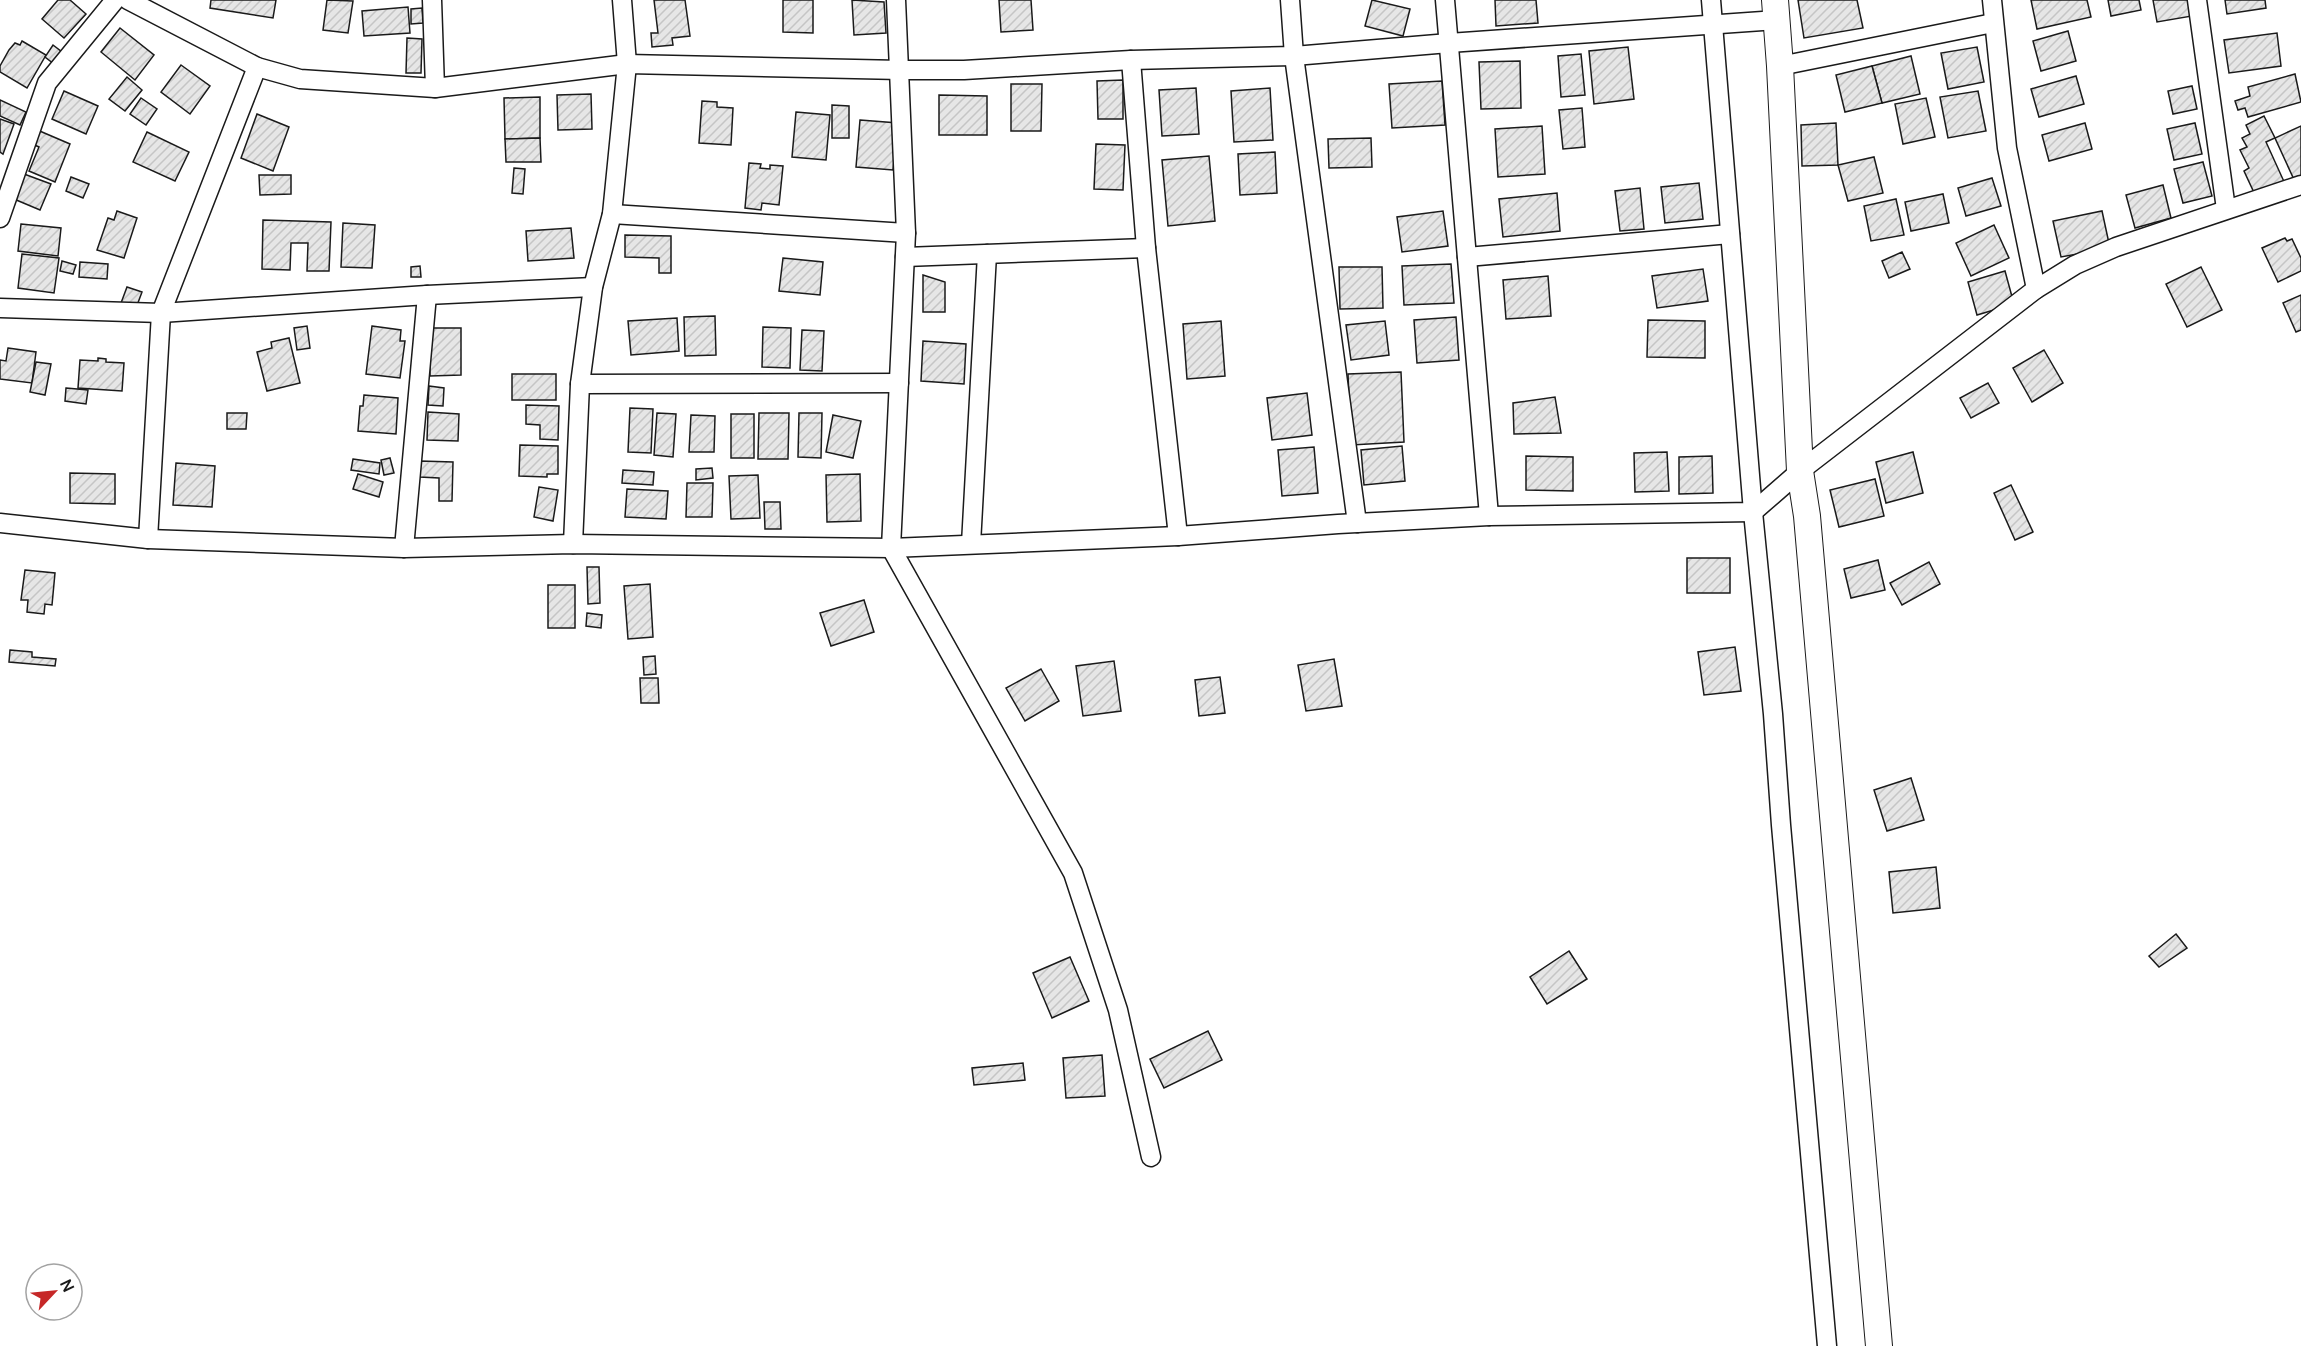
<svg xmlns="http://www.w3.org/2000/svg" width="2301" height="1346" font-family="Manrope,sans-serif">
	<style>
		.building { fill: url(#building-hatch); stroke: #1a1a1a; stroke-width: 1.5 }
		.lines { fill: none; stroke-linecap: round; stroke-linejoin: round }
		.street-casing { stroke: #1a1a1a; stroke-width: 21 }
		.secondary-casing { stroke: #1a1a1a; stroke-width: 28 }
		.street { stroke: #fff; stroke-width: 18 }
		.secondary { stroke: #fff; stroke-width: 26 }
	</style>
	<defs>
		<pattern id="building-hatch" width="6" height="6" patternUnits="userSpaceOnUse" patternTransform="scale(1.5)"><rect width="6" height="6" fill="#e6e6e6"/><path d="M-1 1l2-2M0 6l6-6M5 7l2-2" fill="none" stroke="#c5c5c5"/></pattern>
	</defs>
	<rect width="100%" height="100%" fill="#fff"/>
	<g class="building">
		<polygon points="58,0 70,0 86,14 64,38 42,19"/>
		<polygon points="211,0 276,0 273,18 210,8"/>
		<polygon points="327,0 353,1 348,33 323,30"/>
		<polygon points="654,0 685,0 690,36 672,38 673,45 652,47 651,33 658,33"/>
		<polygon points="783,0 813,0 813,33 783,32"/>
		<polygon points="852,0 884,2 886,33 854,35"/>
		<polygon points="999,0 1031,0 1033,30 1001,32"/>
		<polygon points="1372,0 1410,9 1403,36 1365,26"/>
		<polygon points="1495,0 1536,0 1538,23 1496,26"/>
		<polygon points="1798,0 1857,0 1863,28 1804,38"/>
		<polygon points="2031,0 2087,0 2091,17 2037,29"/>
		<polygon points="2108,0 2139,0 2141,10 2111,16"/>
		<polygon points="2153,0 2195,0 2198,15 2157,22"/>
		<polygon points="2225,0 2265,0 2266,8 2227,14"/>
		<polygon points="408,7 410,33 364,36 362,11"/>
		<polygon points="422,8 423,23 411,24 411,9"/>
		<polygon points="120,28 154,55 135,80 101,52"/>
		<polygon points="2068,31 2076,61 2041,71 2033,41"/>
		<polygon points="2277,33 2281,66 2229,73 2224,40"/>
		<polygon points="407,38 422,39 421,73 406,73"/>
		<polygon points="22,41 46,55 27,88 0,72 0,66 9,50 15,43 20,45"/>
		<polygon points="53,45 62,52 54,64 45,57"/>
		<polygon points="1628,47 1634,99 1594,104 1589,51"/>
		<polygon points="1977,47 1984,82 1948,89 1941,53"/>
		<polygon points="1581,54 1585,95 1561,97 1558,56"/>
		<polygon points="1911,56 1920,94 1882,103 1872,66"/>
		<polygon points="1520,61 1521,108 1481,109 1479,62"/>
		<polygon points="181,65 210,86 190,114 161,92"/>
		<polygon points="1872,66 1882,103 1845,112 1836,75"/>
		<polygon points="2295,74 2301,102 2248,117 2245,108 2238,110 2235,101 2250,96 2248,87"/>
		<polygon points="2076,76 2084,104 2039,117 2031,89"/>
		<polygon points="127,77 142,90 125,111 109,99"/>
		<polygon points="1123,80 1123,119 1098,119 1097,81"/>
		<polygon points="1442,81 1445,125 1392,128 1389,84"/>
		<polygon points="1011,84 1042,84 1041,131 1011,131"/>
		<polygon points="2192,86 2197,109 2173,114 2168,91"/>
		<polygon points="1196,88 1199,134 1162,136 1159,90"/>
		<polygon points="1270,88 1273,140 1234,142 1231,91"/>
		<polygon points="64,91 98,106 86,134 52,119"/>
		<polygon points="1978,91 1986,131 1948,138 1940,97"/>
		<polygon points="591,94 592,129 558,130 557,95"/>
		<polygon points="939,95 987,96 987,135 939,135"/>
		<polygon points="540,97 540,138 505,139 504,98"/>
		<polygon points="141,98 157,109 146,125 130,114"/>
		<polygon points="1926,98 1935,137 1903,144 1895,104"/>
		<polygon points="0,100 26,112 20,125 0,116"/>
		<polygon points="702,101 717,102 717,107 733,108 731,145 699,143"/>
		<polygon points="832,105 849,106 849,138 832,138"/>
		<polygon points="1582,108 1585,147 1563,149 1559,110"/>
		<polygon points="796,112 830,115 826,160 792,157"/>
		<polygon points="257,114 289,127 273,171 241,158"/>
		<polygon points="2264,116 2275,138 2266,142 2286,186 2257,199 2244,171 2249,168 2240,150 2247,147 2242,138 2250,134 2246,125"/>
		<polygon points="0,119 14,124 3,154 0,152"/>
		<polygon points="860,120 898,123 893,170 856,167"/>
		<polygon points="1836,123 1838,165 1802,166 1801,125"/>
		<polygon points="2085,123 2092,149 2049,161 2042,135"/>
		<polygon points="2195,123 2202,154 2174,160 2167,129"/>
		<polygon points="1542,126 1545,174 1498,177 1495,129"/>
		<polygon points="2301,126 2301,182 2296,184 2275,138"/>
		<polygon points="35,129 70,144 55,182 29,171 39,147 30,143"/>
		<polygon points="147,132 189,152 175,181 133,162"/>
		<polygon points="540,138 541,162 506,162 505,139"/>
		<polygon points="1371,138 1372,167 1329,168 1328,139"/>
		<polygon points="1096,144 1125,145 1123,190 1094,189"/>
		<polygon points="1275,152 1277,193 1240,195 1238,154"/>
		<polygon points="1209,156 1215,221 1168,226 1162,160"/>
		<polygon points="1874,157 1883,193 1848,201 1838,165"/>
		<polygon points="2203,162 2212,196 2183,203 2174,169"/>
		<polygon points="749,163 761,164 760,168 770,169 770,165 783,166 779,205 762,203 761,210 745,208"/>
		<polygon points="514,168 525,169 523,194 512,193"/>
		<polygon points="24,174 51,184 40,210 14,199"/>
		<polygon points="259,175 291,175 291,194 260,195"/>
		<polygon points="71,177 89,184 83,198 66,191"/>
		<polygon points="1992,178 2001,206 1966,216 1958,188"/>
		<polygon points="1699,183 1703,219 1665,223 1661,187"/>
		<polygon points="2163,185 2171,218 2135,228 2126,195"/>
		<polygon points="1640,188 1644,229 1620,231 1615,191"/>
		<polygon points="1557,193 1560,231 1503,237 1499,199"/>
		<polygon points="1943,194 1949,223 1911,231 1905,202"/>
		<polygon points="1896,199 1904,235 1871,241 1864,206"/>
		<polygon points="117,211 137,218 124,258 97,250 108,218 114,220"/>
		<polygon points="1443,211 1448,246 1402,252 1397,217"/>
		<polygon points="2102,211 2110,248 2061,257 2053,221"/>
		<polygon points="263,220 331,222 329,271 307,271 308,243 291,243 290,270 262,269"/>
		<polygon points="343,223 375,225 372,268 341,267"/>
		<polygon points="21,224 61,228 58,256 18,251"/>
		<polygon points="1994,225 2009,258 1971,276 1956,243"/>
		<polygon points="571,228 574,258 528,261 526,231"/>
		<polygon points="625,235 671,236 671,273 659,273 659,258 625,257"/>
		<polygon points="2285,238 2287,241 2292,239 2301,258 2301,271 2278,282 2262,248"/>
		<polygon points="1902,252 1910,269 1889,278 1882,261"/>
		<polygon points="22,254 59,258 54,293 18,288"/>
		<polygon points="783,258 823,262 820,295 779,291"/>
		<polygon points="62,261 76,265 73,274 60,271"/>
		<polygon points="80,262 108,264 107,279 79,277"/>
		<polygon points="1451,264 1454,303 1404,305 1402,266"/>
		<polygon points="420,266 421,277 411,277 411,267"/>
		<polygon points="1339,267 1382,267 1383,308 1340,309"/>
		<polygon points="2201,267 2222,310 2187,327 2166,284"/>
		<polygon points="1703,269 1708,301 1657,308 1652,276"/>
		<polygon points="2005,271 2014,304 1977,315 1968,282"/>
		<polygon points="923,275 945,282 945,312 923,312"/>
		<polygon points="1548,276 1551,316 1506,319 1503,280"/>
		<polygon points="127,287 142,292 136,308 121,303"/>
		<polygon points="2301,295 2301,330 2296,332 2283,303"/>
		<polygon points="715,316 716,355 685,356 684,317"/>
		<polygon points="1456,317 1459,360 1417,363 1414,320"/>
		<polygon points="677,318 679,351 631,355 628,321"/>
		<polygon points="1648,320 1705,321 1705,358 1647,357"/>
		<polygon points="1221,321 1225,376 1187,379 1183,324"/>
		<polygon points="1385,321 1389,355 1351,360 1346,325"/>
		<polygon points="307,326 310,348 297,350 294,328"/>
		<polygon points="372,326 401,330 400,341 405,341 400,378 366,374"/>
		<polygon points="763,327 791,328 790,368 762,367"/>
		<polygon points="429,328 461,328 461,375 430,376"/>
		<polygon points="802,330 824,331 822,371 800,370"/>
		<polygon points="289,338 300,383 267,391 257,352 272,348 271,342"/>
		<polygon points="923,341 966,344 964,384 921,381"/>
		<polygon points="8,348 36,352 32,383 0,379 0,360 6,361"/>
		<polygon points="2044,350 2063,383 2032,402 2013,368"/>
		<polygon points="98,358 106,359 106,362 124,363 122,391 78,388 80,360 98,361"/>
		<polygon points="36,362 51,364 45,395 30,392"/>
		<polygon points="1401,372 1404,442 1351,445 1348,374"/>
		<rect x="512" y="374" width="44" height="26"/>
		<polygon points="1988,383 1999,403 1971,418 1960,398"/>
		<polygon points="429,386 444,388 443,406 428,405"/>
		<polygon points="66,388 88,390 86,404 65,401"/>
		<polygon points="1307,393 1312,435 1272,440 1267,398"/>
		<polygon points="364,395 398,398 396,434 358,431 360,406 363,406"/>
		<polygon points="1555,397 1561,433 1514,434 1513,403"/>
		<polygon points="526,405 559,406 558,440 540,439 540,425 526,424"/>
		<polygon points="630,408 653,409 651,453 628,452"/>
		<polygon points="428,412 459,414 458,441 427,440"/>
		<polygon points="227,413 247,413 246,429 227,429"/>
		<polygon points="657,413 676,414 673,457 654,455"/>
		<polygon points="759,413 789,413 788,459 758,459"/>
		<polygon points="799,413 822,413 821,458 798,457"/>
		<rect x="731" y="414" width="23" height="44"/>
		<polygon points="691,415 715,416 714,452 689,452"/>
		<polygon points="833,415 861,421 853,458 826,452"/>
		<polygon points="520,445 558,446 558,474 547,474 547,477 519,476"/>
		<polygon points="1402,446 1405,481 1364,485 1361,450"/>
		<polygon points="1314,447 1318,493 1282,496 1278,450"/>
		<polygon points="1667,452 1669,491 1635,492 1634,453"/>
		<polygon points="1913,452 1923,493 1886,503 1876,462"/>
		<polygon points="1526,456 1573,457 1573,491 1526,490"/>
		<polygon points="1712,456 1713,493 1679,494 1679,457"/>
		<polygon points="390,458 394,473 384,475 381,460"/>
		<polygon points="353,459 380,463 379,474 351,470"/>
		<polygon points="420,461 453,462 452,501 439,501 439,478 420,477"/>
		<polygon points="176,463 215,466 212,507 173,505"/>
		<polygon points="712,468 713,478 696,480 696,469"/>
		<polygon points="623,470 654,472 653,485 622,483"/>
		<polygon points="70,473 115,474 115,504 70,503"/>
		<polygon points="358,474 383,482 379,497 353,489"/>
		<polygon points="860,474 861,521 827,522 826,475"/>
		<polygon points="758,475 760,518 731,519 729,476"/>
		<polygon points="1875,479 1884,516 1839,527 1830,490"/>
		<polygon points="687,483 713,483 712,517 686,517"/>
		<polygon points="2011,485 2033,532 2015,540 1994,493"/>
		<polygon points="539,487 558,490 553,521 534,517"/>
		<polygon points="627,489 668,491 666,519 625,517"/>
		<polygon points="764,502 780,502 781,529 765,529"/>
		<rect x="1687" y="558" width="43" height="35"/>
		<polygon points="1878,560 1885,590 1851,598 1844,569"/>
		<polygon points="1929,562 1940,584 1902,605 1890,583"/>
		<polygon points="587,567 599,567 600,603 588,604"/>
		<polygon points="25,570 55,573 52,605 45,604 44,614 27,612 28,600 21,600"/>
		<polygon points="650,584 653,637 628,639 624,586"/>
		<rect x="548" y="585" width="27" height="43"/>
		<polygon points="864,600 874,632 831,646 820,613"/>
		<polygon points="587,613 602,615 601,628 586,626"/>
		<polygon points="1735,647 1741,691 1704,695 1698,652"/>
		<polygon points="10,650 32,652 32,657 56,659 55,666 9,662"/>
		<polygon points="655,656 656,674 644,675 643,657"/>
		<polygon points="1334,659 1342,706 1306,711 1298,665"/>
		<polygon points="1114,661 1121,711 1083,716 1076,666"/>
		<polygon points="1041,669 1059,701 1025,721 1006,688"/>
		<polygon points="1220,677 1225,713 1199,716 1195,680"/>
		<polygon points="640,678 658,678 659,703 641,703"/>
		<polygon points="1911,778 1924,820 1887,831 1874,790"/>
		<polygon points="1936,867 1940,908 1893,913 1889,872"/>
		<polygon points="2176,934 2187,948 2159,967 2149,956"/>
		<polygon points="1569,951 1587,979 1547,1004 1530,977"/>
		<polygon points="1070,957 1089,1001 1052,1018 1033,973"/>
		<polygon points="1208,1031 1222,1060 1164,1088 1150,1059"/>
		<polygon points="1102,1055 1105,1096 1066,1098 1063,1058"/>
		<polygon points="1023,1063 1025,1080 974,1085 972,1068"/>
	</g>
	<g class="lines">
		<defs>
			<g id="street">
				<polyline points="128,0 257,67 300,79 435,88 627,64 901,70 964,70 1131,60 1294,56 1449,43 1777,20"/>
				<polyline points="432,0 435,88"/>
				<polyline points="896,0 906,233 891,548 1073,873 1118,1010 1151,1157"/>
				<polyline points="1290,0 1294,56 1357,523"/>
				<polyline points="1445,0 1489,516"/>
				<polyline points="1711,0 1753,512 1773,714 1781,825 1827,1346"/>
				<polyline points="1992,0 2007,148 2036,289"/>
				<polyline points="2197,0 2226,209"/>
				<polyline points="1131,60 1146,248 1178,536"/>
				<polyline points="1780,66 1993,23"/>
				<polyline points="612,214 906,233"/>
				<polyline points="0,218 47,83 115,0"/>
				<polyline points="905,257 1146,248"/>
				<polyline points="1467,257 1730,234"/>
				<polyline points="0,308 161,313 427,295 593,287"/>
				<polyline points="580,384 899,383"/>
				<polyline points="0,523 148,539 404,548 573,544 891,548 1178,536 1338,524 1489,516 1753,512 1800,471 2036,289 2075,265 2116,247 2301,185"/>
				<polyline points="148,539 161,313 257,67"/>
				<polyline points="573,544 580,384 593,287 612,214 627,64 622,0"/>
				<polyline points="971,544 987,254"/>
				<polyline points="404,548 427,295"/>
			</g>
			<polyline id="secondary" points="1775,0 1780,66 1800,471 1807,516 1879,1346"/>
		</defs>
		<use href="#street" class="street-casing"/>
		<use href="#secondary" class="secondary-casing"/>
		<use href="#street" class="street"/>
		<use href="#secondary" class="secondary"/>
	</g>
	<g transform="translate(54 1292) rotate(64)"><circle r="28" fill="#ffffff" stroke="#a3a3a3" stroke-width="1.5"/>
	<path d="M0-4.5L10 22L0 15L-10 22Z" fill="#c62828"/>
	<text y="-9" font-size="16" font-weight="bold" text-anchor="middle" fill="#1a1a1a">N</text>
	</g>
</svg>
